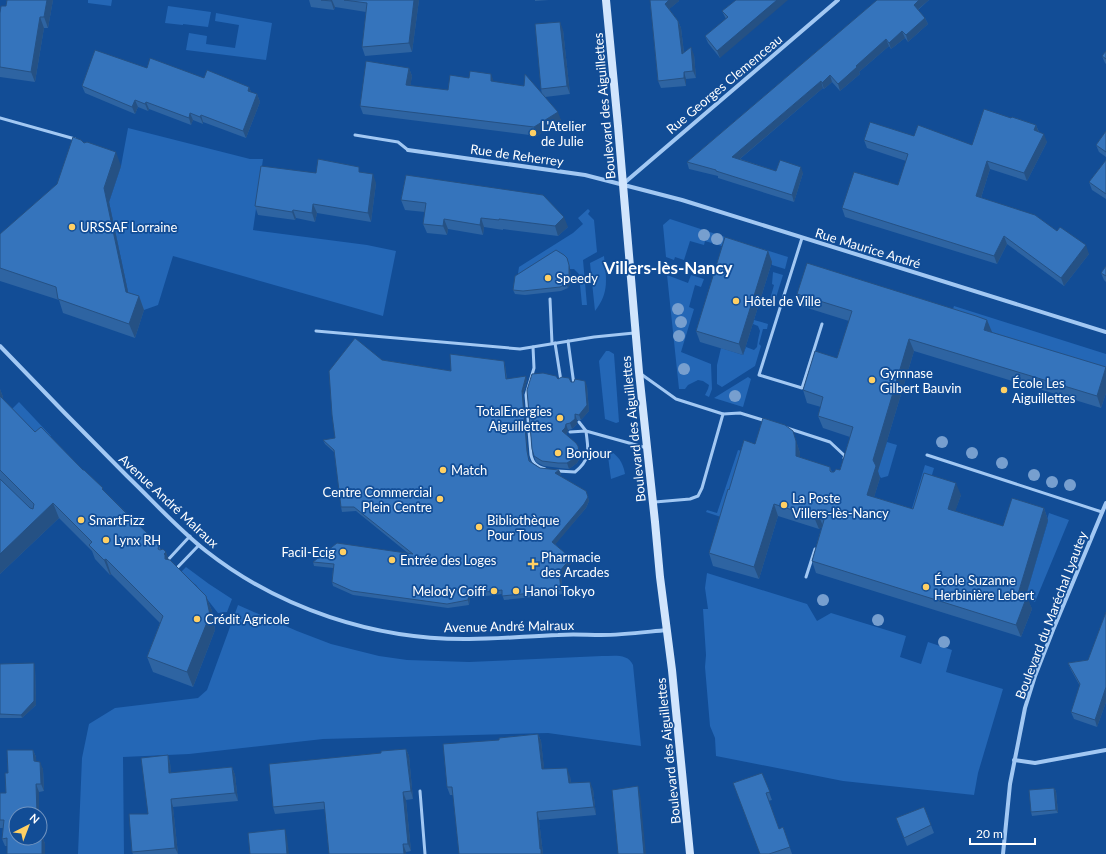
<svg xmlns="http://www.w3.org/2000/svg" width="1106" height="854" font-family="Lato,sans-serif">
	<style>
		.green { fill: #2467b6 }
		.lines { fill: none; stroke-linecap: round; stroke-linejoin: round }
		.lane { stroke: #a2c8f3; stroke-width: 3 }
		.street { stroke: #a2c8f3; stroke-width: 4 }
		.secondary { stroke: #d1e5fd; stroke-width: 8 }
		.tree { fill: #779fcf }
		.wall { fill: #2e64a2 }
		.shaded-wall { fill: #255184 }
		.building { fill: #3574bc; stroke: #255184 }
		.poi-dot { fill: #ffd064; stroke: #124d96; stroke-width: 1.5 }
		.labels { text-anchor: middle; stroke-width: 3.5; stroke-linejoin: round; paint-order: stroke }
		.street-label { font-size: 13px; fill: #fff; stroke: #124d96 }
		.poi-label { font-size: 13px; fill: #fff; stroke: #124d96; text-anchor: start }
		.district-label { font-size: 17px; font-weight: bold; fill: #fff; stroke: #124d96 }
	</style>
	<rect width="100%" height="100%" fill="#124d96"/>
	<g class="green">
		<polygon points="88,0 112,0 111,6 88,3"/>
		<polygon points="168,6 211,12 208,27 183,24 183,25 165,23"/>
		<polygon points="216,13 272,23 266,60 186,50 189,33 207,36 206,44 235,48 239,25 215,21"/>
		<polygon points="128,128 250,159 263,159 253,230 367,245 396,251 383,316 173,256 158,305 144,310 131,306 109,202 121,166"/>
		<polygon points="588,209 590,211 588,214 594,220 597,252 583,260 587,305 582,305 579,274 574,269 570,269 568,262 517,280 519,267 573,233 583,224 578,218"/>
		<polygon points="670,219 725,237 722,246 705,241 704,245 690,241 684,260 675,257 674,260 666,257 663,225"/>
		<polygon points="731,239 788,257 785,269 772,265 772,262 729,248 728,246"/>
		<path d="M604,256c2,22 6,36 -9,55l-5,-48z"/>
		<polygon points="773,272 783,275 774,304 769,303 774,285 772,284"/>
		<polygon points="667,275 688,283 691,275 704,279 701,287 695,285 689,307 694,309 681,352 711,364 712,389 709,397 705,395 708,389 709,385 703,381 698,380 688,385 685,389 679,389"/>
		<polygon points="954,306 1106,354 1106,378 988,342 991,332 950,318"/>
		<polygon points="754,320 768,324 767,329 763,329 759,344 761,346 755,366 722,387 717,384 717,365 721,348 743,355 746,347 754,350 757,347 758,340 760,331 758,326 753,324"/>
		<polygon points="606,351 609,351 614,354 619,422 616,423 605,419 599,361"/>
		<polygon points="748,377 751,379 743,407 714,398"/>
		<polygon points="19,402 51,436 41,447 8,413"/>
		<polygon points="887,442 897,445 888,476 881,478 877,472"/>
		<path d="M607,449c11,6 16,13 18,25l-14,5z"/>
		<polygon points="738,450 742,451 724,518 706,512 707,510 717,513"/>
		<polygon points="925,465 934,468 929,485 910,515"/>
		<polygon points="1049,513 1069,520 1035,602 1019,596 1029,585 1048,521 1047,520"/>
		<polygon points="186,567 209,584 232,599 227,612 218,613 196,585 180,573"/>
		<polygon points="707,573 807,604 817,621 831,613 906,636 900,657 921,664 928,642 952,650 946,672 1003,689 978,773 974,795 843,781 716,756 715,738 710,726 705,667 706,655 703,609 708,609 705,588"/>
		<path d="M238,605l59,26 34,13 48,12 28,4 62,2 133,-6c11,0 26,-3 31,9l8,81 -93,-13 -225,6 -134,15 -66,3 1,97h-46l4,-96 7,-34 26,-16 83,-10 9,-8z"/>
	</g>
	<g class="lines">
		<g class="lane">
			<polyline points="0,118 75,139"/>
			<polyline points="355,135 398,142 408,150"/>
			<polyline points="802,238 759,375 802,388 822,324"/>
			<polyline points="550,299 552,343"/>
			<polyline points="316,331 520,349 594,337 634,333"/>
			<polyline points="568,341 574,385"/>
			<polyline points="555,343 561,381"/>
			<path d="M533,347l1,21 -8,27 5,60c2,9 6,11 14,14"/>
			<polyline points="641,374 676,399 723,414 702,488 698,496 690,499 655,502"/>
			<polyline points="723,414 740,413 766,421"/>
			<polyline points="579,422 586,431 647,448"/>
			<polyline points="787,428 830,442 845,456 844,458"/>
			<polyline points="927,455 1102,512"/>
			<path d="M557,471l18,1c17,-14 13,-22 11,-41l-16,1"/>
			<polyline points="166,562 190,536"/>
			<polyline points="175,570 199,545"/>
			<polyline points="806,577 815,549"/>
			<polyline points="420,791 425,854"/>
		</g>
		<g class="street">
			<polyline points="408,150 585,175 682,200 1106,332"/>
			<polyline points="623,184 838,0"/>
			<path d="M0,346c42,44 84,87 127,130 26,25 51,53 79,75 74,58 169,89 263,88 30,0 60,-3 89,-4 15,-1 29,0 43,0 22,0 44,-3 66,-5"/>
			<polyline points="1014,760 1035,763 1106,750"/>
			<polyline points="1003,854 1010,784 1025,708 1035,676 1053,630 1106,503"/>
		</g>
		<polyline class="secondary" points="606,0 618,126 639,372 655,522 660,577 672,670 690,854"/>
	</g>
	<g class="tree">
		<circle cx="704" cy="235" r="6"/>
		<circle cx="717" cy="239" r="6"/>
		<circle cx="678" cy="309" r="6"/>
		<circle cx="681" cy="322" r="6"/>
		<circle cx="679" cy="336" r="6"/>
		<circle cx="684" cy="369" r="6"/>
		<circle cx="735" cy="396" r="6"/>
		<circle cx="942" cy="442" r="6"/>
		<circle cx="972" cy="453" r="6"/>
		<circle cx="1002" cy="463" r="6"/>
		<circle cx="1034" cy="475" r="6"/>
		<circle cx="1052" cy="482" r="6"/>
		<circle cx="1070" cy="485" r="6"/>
		<circle cx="823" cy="600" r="6"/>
		<circle cx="878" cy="620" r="6"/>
		<circle cx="944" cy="642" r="6"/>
	</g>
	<g class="wall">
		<polygon points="7,0 53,0 48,28 44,28 35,82 0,77 0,13 6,6"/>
		<polygon points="309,0 419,0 412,52 365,56 362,47 366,12 335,7 334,10 311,7"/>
		<polygon points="535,0 549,0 535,1"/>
		<polygon points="650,0 679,1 669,9 678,21 681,28 684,53 694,55 696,78 686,79 686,86 661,88 658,81"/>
		<polygon points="736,0 720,58 708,43 705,36 726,19 722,11"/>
		<polygon points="877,0 929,0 918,10 925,18 928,24 908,42 905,38 891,49 889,46 859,72 860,74 840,91 832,82 824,89 823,88 740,159 776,171 803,173 794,202 718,178 718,176 689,169 687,162"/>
		<polygon points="563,30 570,94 545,97 561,120 537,136 363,114 360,106 409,68 412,76 410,86 448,90 494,82 542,94 541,89"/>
		<polygon points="1106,51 1106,64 1105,63 1102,56"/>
		<polygon points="204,78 249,87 251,92 257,94 260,102 246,138 203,122 203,124 193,120 191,125 149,109 148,111 138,107 135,114 85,93 82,86"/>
		<polygon points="1011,118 1036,125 1039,132 1047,142 1027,181 990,169 981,198 1057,231 1089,254 1064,286 1007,244 997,264 845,217 842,208 898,185 906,161 867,148 864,140 914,136 972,145"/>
		<polygon points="1106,131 1106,157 1099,152 1096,145"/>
		<polygon points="84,143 121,166 109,202 128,292 139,296 144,310 135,338 63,313 59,300 0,281 0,234 57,184"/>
		<polygon points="1106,160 1106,199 1092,190 1089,182"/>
		<polygon points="361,172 376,183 371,222 317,213 315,222 296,218 295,220 258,215 255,206 316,173"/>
		<polygon points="406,175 568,227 558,236 503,229 503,230 484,227 483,235 448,229 447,235 427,233 423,224 425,212 405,210 401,200"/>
		<polygon points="768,251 772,262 743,355 700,342 696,331"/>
		<polygon points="567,258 570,269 571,282 568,288 561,291 525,295 515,294 513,290"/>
		<polygon points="1106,266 1106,282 1104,280 1101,273"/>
		<polygon points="797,294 992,332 1106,368 1106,393 1101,408 914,351 878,471 880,478 874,497 913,509 961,495 955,511 1003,526 1044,508 1048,520 1026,596 1032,609 1021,637 816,573 812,561 822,526 819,529 778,516 759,579 713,566 709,553 729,490 755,444 797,444 800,453 800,458 830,467 832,472 840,470 850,437 823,428 818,416 821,407 807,403 803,390 837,358 849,321 801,306"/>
		<polygon points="382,360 451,371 504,361 505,365 507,379 527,380 523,395 528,455 530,461 540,468 559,470 561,474 559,476 586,491 589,501 586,508 555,544 573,562 561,576 563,594 504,600 502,594 470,598 469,605 448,608 353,595 333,586 332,582 333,568 314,566 313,562 409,554 356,511 342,512 341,507 335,453 325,444 323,440 335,438"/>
		<polygon points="558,379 587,386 589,411 581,420 577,420 577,424 572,429 568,430 567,433 566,435 580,451 581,456 577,463 569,469 560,468 544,466 536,462 534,456"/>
		<polygon points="0,389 3,397 2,398 35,432 83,470 147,533 156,540 161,550 166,552 168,559 206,596 212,611 215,630 193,687 153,672 147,657 160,623 111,574 110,575 95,559 92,551 59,518 0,574"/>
		<polygon points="1106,612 1106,702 1097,727 1074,719 1071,712 1080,686 1071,670 1068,663 1088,660"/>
		<polygon points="0,664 35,667 36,705 22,718 0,718"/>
		<polygon points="538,734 541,741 544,769 570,776 571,783 593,789 596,815 539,820 543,854 459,854 453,795 450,795 447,787"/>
		<polygon points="406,749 409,756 413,799 406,800 411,851 406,852 406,854 329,854 325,809 275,814 273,807 381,753"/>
		<polygon points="33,750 36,757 36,761 43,769 44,791 39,792 39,814 16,814 40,824 42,831 43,838 45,844 45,854 7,854 7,846 5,846 2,839 3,828 0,828 0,793 6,793 8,773"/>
		<polygon points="168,755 170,763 171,773 232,767 235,775 238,801 173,807 178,854 133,854 132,852 148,814"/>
		<polygon points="762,773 772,800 768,801 779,829 783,827 792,854 760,854"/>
		<polygon points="1054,788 1056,791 1058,813 1032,816 1031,812"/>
		<polygon points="924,807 934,833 907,846 896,818"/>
	</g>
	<g class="shaded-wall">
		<polygon points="47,0 53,0 48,28 44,17"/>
		<polygon points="331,0 332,0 335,7 334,10 331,1"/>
		<polygon points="414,0 419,0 412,52 409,43"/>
		<polygon points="669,0 679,0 679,1 667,11 665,4"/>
		<polygon points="777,0 788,0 720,58 717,51"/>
		<polygon points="919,0 929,0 916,11 914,5"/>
		<polygon points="40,17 44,28 35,82 31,72"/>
		<polygon points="925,18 928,24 908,42 906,35"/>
		<polygon points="678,21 681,28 685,62 682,54"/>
		<polygon points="560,22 563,30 570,94 567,86"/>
		<polygon points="902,31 905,38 891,49 889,43"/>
		<polygon points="886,39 889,46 859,72 860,74 840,91 838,84 856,66"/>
		<polygon points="691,47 694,55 696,78 693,71"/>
		<polygon points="409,68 412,76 409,94 406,85"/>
		<polygon points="684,72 686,79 686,86 684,78"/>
		<polygon points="491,74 494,82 491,81"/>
		<polygon points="830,75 832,82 824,89 822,83"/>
		<polygon points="821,81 823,88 735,163 732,157"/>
		<polygon points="249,87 252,94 248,91"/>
		<polygon points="257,94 260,102 246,138 243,131"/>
		<polygon points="135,100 138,107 135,114 132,107"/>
		<polygon points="146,102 149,109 148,111 145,104"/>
		<polygon points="558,112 561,120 537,136 534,127"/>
		<polygon points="190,113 193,120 191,125 189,118"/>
		<polygon points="201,115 203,122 203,124 200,117"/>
		<polygon points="1036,125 1039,133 1034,130"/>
		<polygon points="1044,134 1047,142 1027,181 1024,173"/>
		<polygon points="116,152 121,166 109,202 131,306 126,292 104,188"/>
		<polygon points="987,161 990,169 979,204 976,196"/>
		<polygon points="801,167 803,173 794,202 792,195"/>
		<polygon points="373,174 376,183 371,222 368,213"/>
		<polygon points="313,204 317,213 315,222 312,213"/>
		<polygon points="293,210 296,218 295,220 292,212"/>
		<polygon points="564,217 568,227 558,236 555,226"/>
		<polygon points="481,218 484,227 483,235 480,225"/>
		<polygon points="444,219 448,229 447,235 443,226"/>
		<polygon points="1004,236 1007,244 997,264 994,256"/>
		<polygon points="1086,245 1089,254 1064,286 1061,278"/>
		<polygon points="768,251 772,262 743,355 739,344"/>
		<polygon points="567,258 570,269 571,282 568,288 566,284"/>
		<polygon points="139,296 144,310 135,338 129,324"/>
		<polygon points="987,320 992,332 989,342 984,330"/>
		<polygon points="909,339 914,351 878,471 880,478 871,507 867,495 873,460"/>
		<polygon points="504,361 505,365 507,383 506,379"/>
		<polygon points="1106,367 1106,393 1101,408 1097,396"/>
		<polygon points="526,376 527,380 523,395 528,455 527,451 522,391"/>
		<polygon points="585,381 587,386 589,411 581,420 579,415"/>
		<polygon points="0,389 3,397 0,401"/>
		<polygon points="575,414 577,420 577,424 572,429 570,423"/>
		<polygon points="566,424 568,430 567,433 564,437 562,431"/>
		<polygon points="793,431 800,453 800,468 796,456"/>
		<polygon points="578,446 580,451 581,456 577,463 569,469 567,463"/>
		<polygon points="559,470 561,474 556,477 555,473"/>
		<polygon points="956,483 961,495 952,521 948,509"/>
		<polygon points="588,497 589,501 586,508 554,546 552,542"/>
		<polygon points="53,503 59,518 0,574 0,554"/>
		<polygon points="774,504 778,516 759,579 754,567"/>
		<polygon points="1044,508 1048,520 1023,606 1018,594"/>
		<polygon points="818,514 823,526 819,529 814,517"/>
		<polygon points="166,552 171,566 171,574 164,554"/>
		<polygon points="571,558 573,562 561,576 563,594 561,590 559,572"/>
		<polygon points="106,559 111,574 110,575 104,560"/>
		<polygon points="469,594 470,598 469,605 468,600"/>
		<polygon points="206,596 212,611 215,630 193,687 187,672"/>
		<polygon points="1027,596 1032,609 1021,637 1016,625"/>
		<polygon points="34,663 35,667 36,705 22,718 21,715"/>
		<polygon points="1106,687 1106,702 1097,727 1095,720"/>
		<polygon points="538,734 541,741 545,776 542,769"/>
		<polygon points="406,749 409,756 413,799 411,791"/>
		<polygon points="33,750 36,757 37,769 34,761"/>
		<polygon points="168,755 170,763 172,781 169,773"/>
		<polygon points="40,762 43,769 44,791 41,784"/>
		<polygon points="232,767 235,775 238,801 235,793"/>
		<polygon points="567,768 570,776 572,791 569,783"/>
		<polygon points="590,782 593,789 596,815 594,807"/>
		<polygon points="36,784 39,792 39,814 37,814"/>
		<polygon points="638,786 640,794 646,854 644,854"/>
		<polygon points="1054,788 1056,791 1058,813 1056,810"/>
		<polygon points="403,792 406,800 411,851 408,844"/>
		<polygon points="171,799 173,807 178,854 175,848"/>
		<polygon points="537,812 539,820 543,854 541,854 540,849"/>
		<polygon points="40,824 42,831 43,838 45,844 45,854 42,854 40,837"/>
		<polygon points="285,829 287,837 289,854 287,854"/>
		<polygon points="403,844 406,852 406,854 404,854"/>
	</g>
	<g class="building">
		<polygon points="7,0 47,0 44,17 40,17 31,72 0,67 0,13 1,6 6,6"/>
		<polygon points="321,0 331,0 331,1"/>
		<polygon points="344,0 414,0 409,43 362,47 367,3"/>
		<polygon points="650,0 669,0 665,4 678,21 682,54 691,47 693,71 684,72 684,78 658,81"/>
		<polygon points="736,0 777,0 717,51 705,36 728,17 722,11"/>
		<polygon points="877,0 919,0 914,5 925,18 906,35 902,31 889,43 886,39 856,66 857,67 838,84 830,75 822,83 821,81 732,157 776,171 780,160 801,167 792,195 716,171 716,170 687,162"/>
		<polygon points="560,22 567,86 541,89 535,24"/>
		<polygon points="95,50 147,68 150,58 204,78 207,70 249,87 248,91 257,94 243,131 201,115 200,117 190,113 189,118 146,102 145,104 135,100 132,107 82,86"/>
		<polygon points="1106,51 1106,59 1102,56"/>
		<polygon points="366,61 409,68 406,85 448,90 450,75 469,78 470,71 491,74 491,81 524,86 525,74 558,112 534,127 360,106"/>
		<polygon points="984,109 1011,118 1012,117 1036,125 1034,130 1044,134 1024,173 987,161 976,196 1035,215 1057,231 1060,227 1086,245 1061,278 1004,236 994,256 842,208 854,172 898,185 908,154 864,140 870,122 914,136 918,125 972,145"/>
		<polygon points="1106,131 1106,152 1096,145"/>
		<polygon points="73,137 81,140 84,143 87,142 116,152 104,188 126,292 139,296 129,324 58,299 56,287 0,268 0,234 57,184"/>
		<polygon points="318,159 359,167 359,172 373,174 368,213 313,204 312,213 293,210 292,212 255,206 261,166 316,173"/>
		<polygon points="1106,160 1106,194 1089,182"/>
		<polygon points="406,175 543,195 564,217 555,226 499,219 499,220 481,218 480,225 444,219 443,226 423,224 426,203 401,200"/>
		<polygon points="725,237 768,251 739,344 696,331"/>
		<polygon points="556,250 564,255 567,258 569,265 569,279 566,284 560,287 523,291 513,290 515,276"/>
		<polygon points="807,263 976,316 987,320 984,330 1106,367 1097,396 909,339 873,460 876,466 867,495 913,509 924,473 956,483 948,509 1003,526 1012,498 1044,508 1018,594 1027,596 1016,625 812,561 824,520 820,518 820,516 818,514 814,517 774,504 754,567 709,553 728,489 729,490 744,440 755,444 763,418 785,425 793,431 796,441 796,456 830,467 830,471 831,472 834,472 836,469 840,470 853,427 818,416 823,397 803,390 815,351 837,358 852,311 797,294"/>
		<polygon points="1106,266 1106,276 1101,273"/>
		<polygon points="355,338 382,360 451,371 450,354 504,361 506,379 526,376 522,391 527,451 529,461 540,468 559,470 555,473 586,491 588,497 584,504 552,542 571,558 559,572 561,590 502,596 502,590 469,594 468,600 447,604 352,591 332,582 334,564 313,562 337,543 413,554 354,507 341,507 334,450 323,440 335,438 332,415 329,371"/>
		<polygon points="543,373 556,376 558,379 562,377 569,378 571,382 574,382 575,379 585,381 587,405 579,415 575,414 575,419 570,423 566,424 565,428 562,431 576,443 578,446 579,451 575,458 567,463 558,463 542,461 534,456 532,449 527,390 532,374"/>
		<polygon points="0,396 35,432 41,427 83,470 84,470 103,488 102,489 124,511 147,533 156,540 156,543 159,545 158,549 160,550 163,549 166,552 164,554 165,555 165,559 170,560 206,596 210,615 187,672 147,657 163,616 106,559 104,560 89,545 92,542 53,503 0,554 0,479 30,508 33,509 34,504 0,470"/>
		<polygon points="1106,612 1106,687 1095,720 1071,712 1080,684 1068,663 1088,660"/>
		<polygon points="34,663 34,701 21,715 0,714 0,664"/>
		<polygon points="538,734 542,769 567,768 569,783 590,782 594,807 537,812 540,849 541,849 541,854 459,854 452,787 447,787 443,744 499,740 499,738"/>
		<polygon points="406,749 411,791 403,792 408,844 403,844 404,854 329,854 324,802 273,807 269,764 381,753 381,751"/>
		<polygon points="7,750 33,750 34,761 40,762 41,784 36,784 37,814 16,814 16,838 40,838 40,836 42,837 42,854 7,854 7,838 2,839 4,820 0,820 0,793 6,793 5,773 8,773"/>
		<polygon points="168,755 169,773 232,767 235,793 171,799 175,848 132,852 129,814 148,814 141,758"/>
		<polygon points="762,773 770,792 766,793 779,829 783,827 790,847 769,854 760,854 733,783"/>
		<polygon points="638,786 644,854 618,854 612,790"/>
		<polygon points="1054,788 1056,810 1031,812 1029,790"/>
		<polygon points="924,807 931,825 904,838 896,818"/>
		<polygon points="285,829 287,854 250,854 248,833"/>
	</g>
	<g class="poi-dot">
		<circle cx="533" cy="133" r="4"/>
		<circle cx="72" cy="227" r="4"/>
		<circle cx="548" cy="278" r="4"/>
		<circle cx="736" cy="301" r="4"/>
		<circle cx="872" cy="380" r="4"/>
		<circle cx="1004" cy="390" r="4"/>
		<circle cx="560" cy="418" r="4"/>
		<circle cx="558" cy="453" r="4"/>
		<circle cx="443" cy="470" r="4"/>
		<circle cx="440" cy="499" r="4"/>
		<circle cx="784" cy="505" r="4"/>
		<circle cx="81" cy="520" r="4"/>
		<circle cx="479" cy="527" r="4"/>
		<circle cx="106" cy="540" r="4"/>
		<circle cx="343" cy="552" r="4"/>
		<circle cx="392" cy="560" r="4"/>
		<path d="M531 558h4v4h4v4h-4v4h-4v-4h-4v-4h4z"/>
		<circle cx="926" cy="587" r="4"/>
		<circle cx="494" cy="591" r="4"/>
		<circle cx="516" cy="591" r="4"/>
		<circle cx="197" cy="619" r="4"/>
	</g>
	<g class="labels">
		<g class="street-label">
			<text transform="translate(724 84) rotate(-40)" y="5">Rue Georges Clemenceau</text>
			<text transform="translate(604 106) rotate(-95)" y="5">Boulevard des Aiguillettes</text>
			<text transform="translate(517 155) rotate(8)" y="5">Rue de Reherrey</text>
			<text transform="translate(868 248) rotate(17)" y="5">Rue Maurice André</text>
			<text transform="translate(633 429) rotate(-96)" y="5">Boulevard des Aiguillettes</text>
			<text transform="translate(169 501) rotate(43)" y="5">Avenue André Malraux</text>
			<text transform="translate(1051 615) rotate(-69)" y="5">Boulevard du Maréchal Lyautey</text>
			<text transform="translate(509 626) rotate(-1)" y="5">Avenue André Malraux</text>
			<text transform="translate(668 751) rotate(-96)" y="5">Boulevard des Aiguillettes</text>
		</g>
		<g class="poi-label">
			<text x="541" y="131">L'Atelier<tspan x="541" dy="15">de Julie</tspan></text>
			<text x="80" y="232">URSSAF Lorraine</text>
			<text x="556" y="283">Speedy</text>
			<text x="744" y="306">Hôtel de Ville</text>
			<text x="880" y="378">Gymnase<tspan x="880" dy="15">Gilbert Bauvin</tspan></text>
			<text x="1012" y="388">École Les<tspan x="1012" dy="15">Aiguillettes</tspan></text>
			<text x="552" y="416" text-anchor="end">TotalEnergies<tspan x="552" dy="15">Aiguillettes</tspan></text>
			<text x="566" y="458">Bonjour</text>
			<text x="451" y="475">Match</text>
			<text x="432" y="497" text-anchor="end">Centre Commercial<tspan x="432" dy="15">Plein Centre</tspan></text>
			<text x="792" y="503">La Poste<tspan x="792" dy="15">Villers-lès-Nancy</tspan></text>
			<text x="89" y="525">SmartFizz</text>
			<text x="487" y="525">Bibliothèque<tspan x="487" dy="15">Pour Tous</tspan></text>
			<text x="114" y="545">Lynx RH</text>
			<text x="335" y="557" text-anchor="end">Facil-Ecig</text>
			<text x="541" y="562">Pharmacie<tspan x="541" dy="15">des Arcades</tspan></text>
			<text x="400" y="565">Entrée des Loges</text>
			<text x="934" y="585">École Suzanne<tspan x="934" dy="15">Herbinière Lebert</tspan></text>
			<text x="486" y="596" text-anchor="end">Melody Coiff</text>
			<text x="524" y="596">Hanoi Tokyo</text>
			<text x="205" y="624">Crédit Agricole</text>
		</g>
		<g class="district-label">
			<text x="668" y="274">Villers-lès-Nancy</text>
		</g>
	</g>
	<g transform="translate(28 826) rotate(42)"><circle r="19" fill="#124d96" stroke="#7194c0"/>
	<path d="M0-3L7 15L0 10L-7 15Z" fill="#ffd064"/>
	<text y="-6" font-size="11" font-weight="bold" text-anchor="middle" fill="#ffffff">N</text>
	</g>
	<path d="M970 838v6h65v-6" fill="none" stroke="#ffffff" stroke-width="2"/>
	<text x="976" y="838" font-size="12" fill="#ffffff" stroke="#124d96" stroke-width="3" paint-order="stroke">20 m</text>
</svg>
